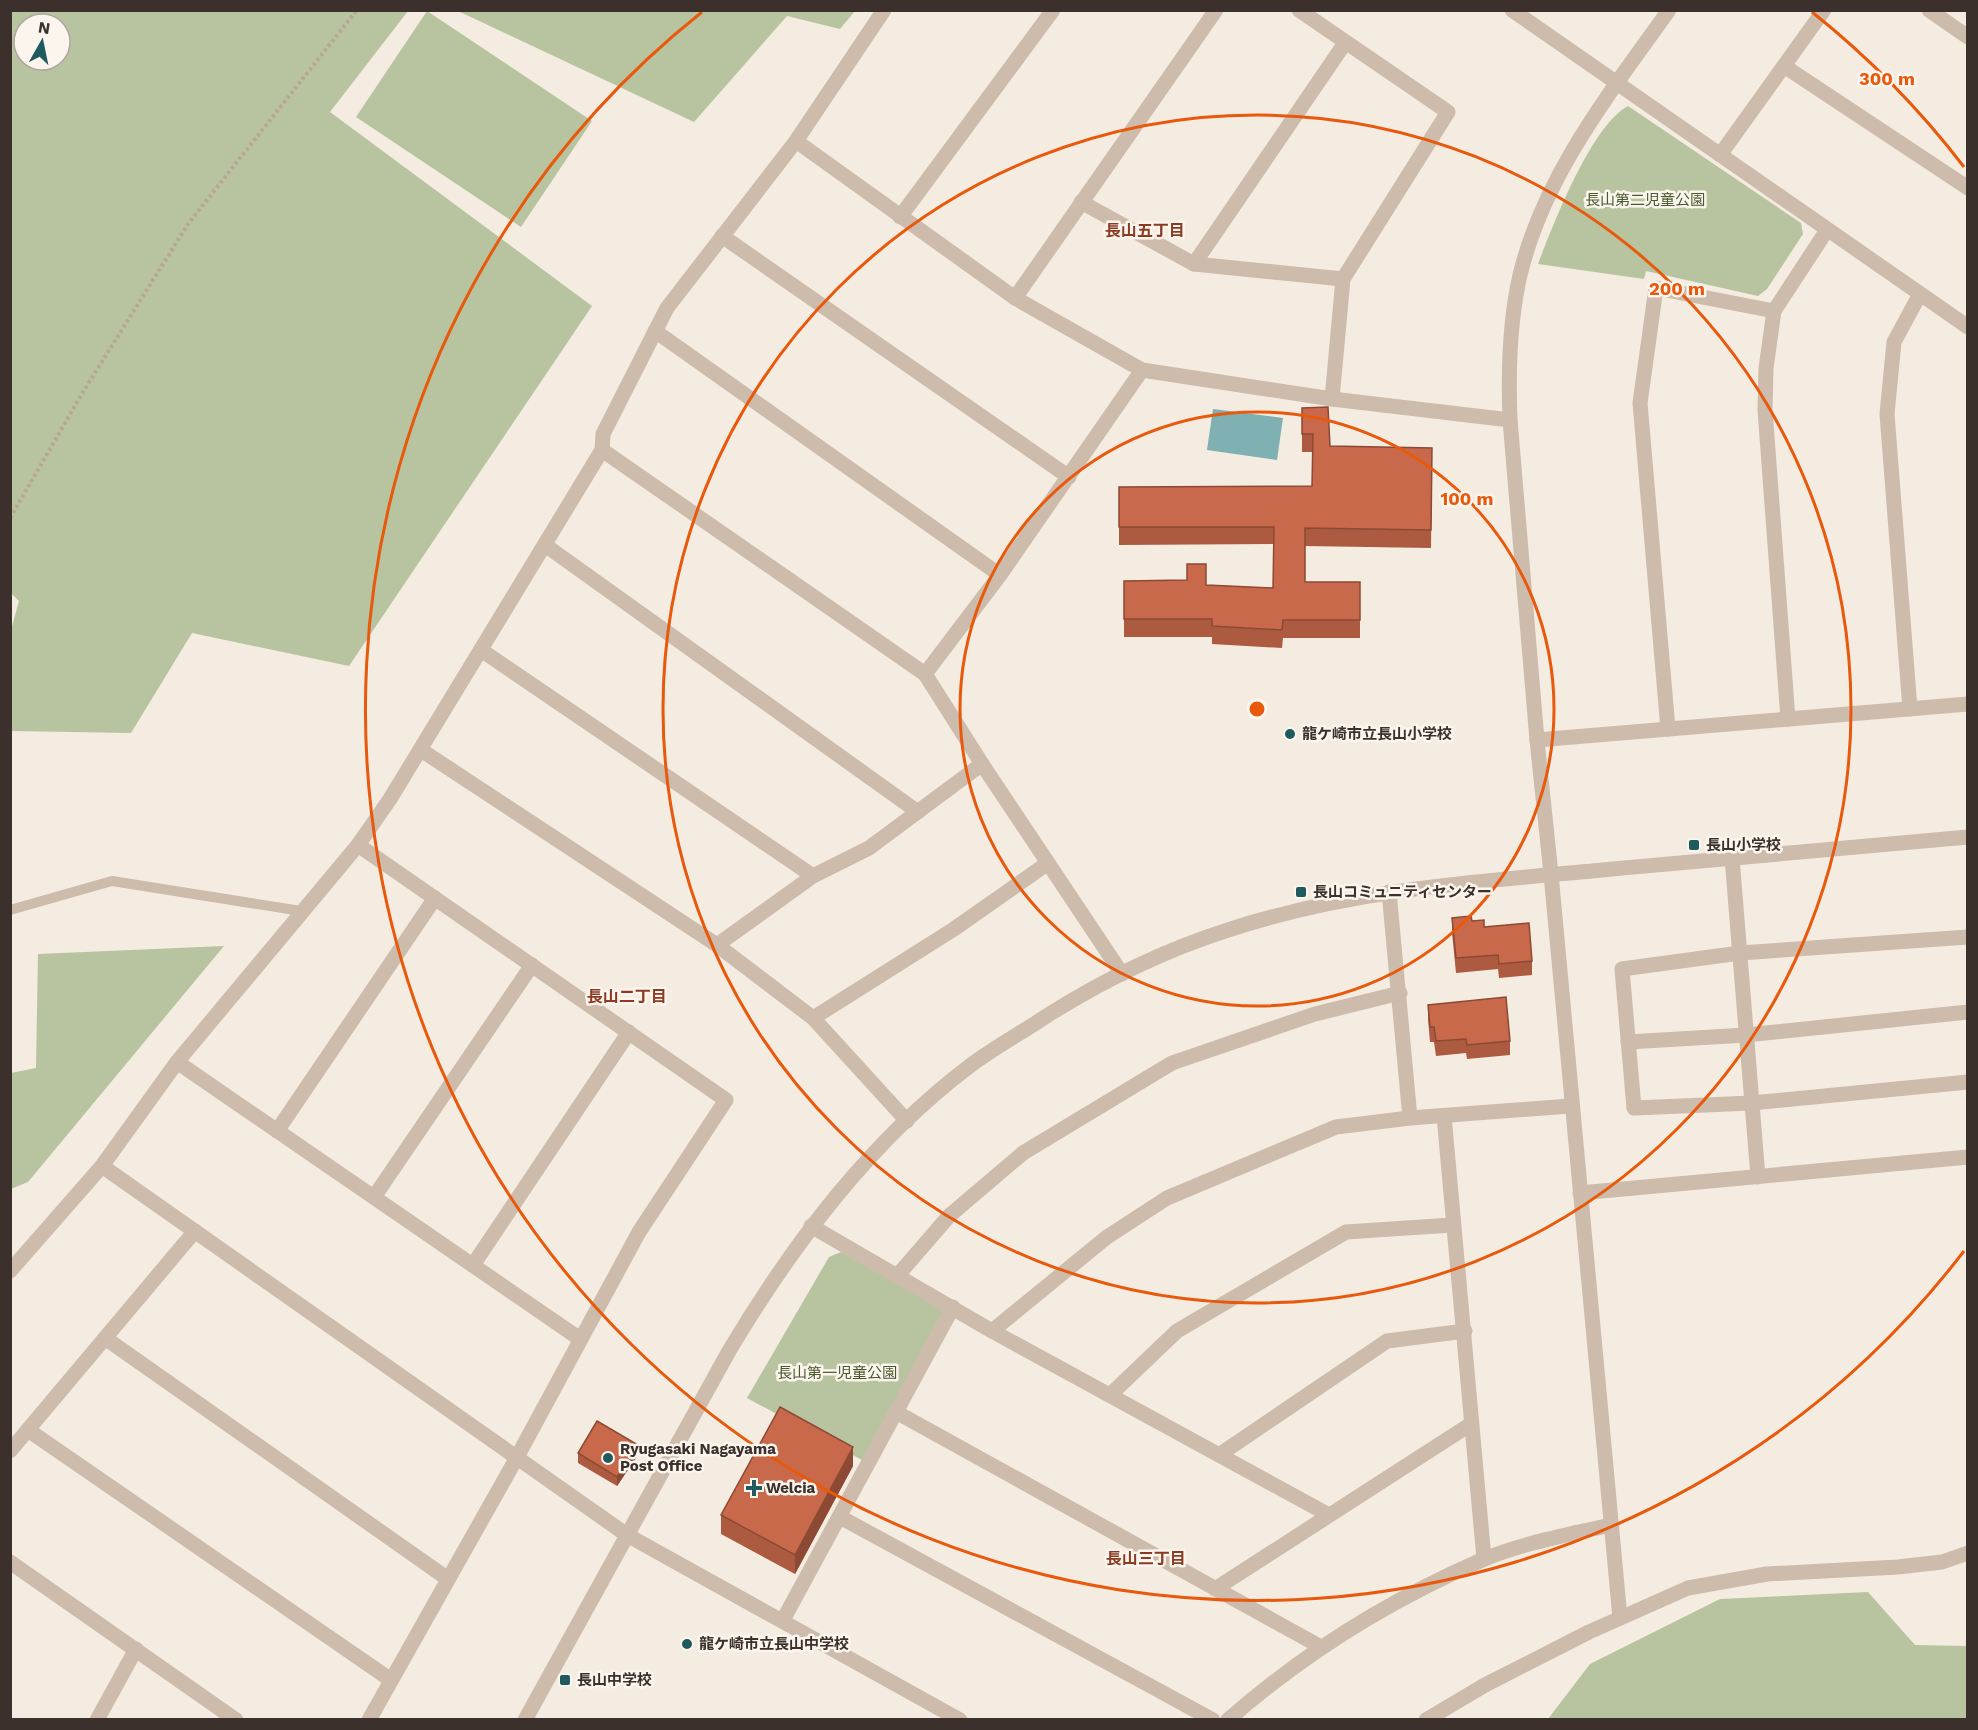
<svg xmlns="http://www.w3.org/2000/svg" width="1978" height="1730" font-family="'Work Sans','Noto Sans JP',sans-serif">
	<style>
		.green { fill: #b8c4a0; fill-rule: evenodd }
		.water { fill: #7fb0b2 }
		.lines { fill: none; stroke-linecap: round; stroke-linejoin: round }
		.path { stroke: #b9a596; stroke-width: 4; stroke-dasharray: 3 3; stroke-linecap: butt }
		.service { stroke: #cdbbac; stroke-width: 10 }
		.minor { stroke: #cdbbac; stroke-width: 15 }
		.tertiary { stroke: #cdbbac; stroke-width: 15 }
		.wall { fill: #ac5a40 }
		.shaded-wall { fill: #8c4a34 }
		.building { fill: #c8694b; stroke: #8c4a34; stroke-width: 1.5 }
		.ring { fill: none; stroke: #e8590c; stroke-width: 3 }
		.poi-dot { fill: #1f5a5e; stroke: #fbf5ee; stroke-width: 2 }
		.labels { text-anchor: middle; stroke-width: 5; stroke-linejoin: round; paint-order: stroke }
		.park-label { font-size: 15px; fill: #4a5a2e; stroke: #fbf5ee }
		.poi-label { font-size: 15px; font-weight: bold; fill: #3b302b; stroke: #fbf5ee; text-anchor: start }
		.neighbourhood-label { font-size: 16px; font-weight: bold; fill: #8c3b22; stroke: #fbf5ee }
		.centre { fill: #e8590c; stroke: #fbf5ee; stroke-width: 3 }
		.ring-label { font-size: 18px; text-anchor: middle; font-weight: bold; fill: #e8590c; stroke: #fbf5ee; stroke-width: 5; stroke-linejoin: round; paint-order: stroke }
	</style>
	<rect width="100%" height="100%" fill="#f4ebe1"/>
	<g class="green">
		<path d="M11,10l397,1 -78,101 262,194 -243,360 -157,-33 -61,100 -120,-2v-101l8,-29 -9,-9zM24,24h36v36h-36z"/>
		<polygon points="427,11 592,121 521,227 356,117"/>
		<polygon points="458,11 855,11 840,29 787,16 694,122"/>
		<path d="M1628,106l173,117 2,11 -36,55 -9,7 -112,-25 -2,8 -106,-15c16,-41 53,-138 90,-158z"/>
		<polygon points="224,946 28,1182 11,1189 11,1073 36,1068 38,954"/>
		<polygon points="841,1252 946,1309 862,1460 747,1398 829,1257"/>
		<polygon points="1868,1592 1915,1645 1967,1646 1967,1719 1548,1719 1590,1664 1720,1599"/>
	</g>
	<polygon class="water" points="1213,409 1283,418 1277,460 1207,450"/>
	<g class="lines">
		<polyline class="path" points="10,518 83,392 188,224 357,10"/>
		<polyline class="service" points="10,910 112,881 301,911"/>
		<g class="minor">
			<polyline points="1299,10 1448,112 1343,279 1332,399"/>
			<polyline points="1512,10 1968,327"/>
			<polyline points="1929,10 1968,37"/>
			<polyline points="1784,66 1968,188"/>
			<polyline points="796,141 1015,298 1142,370 1332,399 1510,420"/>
			<polyline points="1720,155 1824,10"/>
			<polyline points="1081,202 1194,264 1343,279"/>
			<polyline points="900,217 1053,10"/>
			<polyline points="722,236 1069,477"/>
			<polyline points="1194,264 1345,43"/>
			<polyline points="1015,298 1216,10"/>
			<polyline points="655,331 1000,575"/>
			<polyline points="602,450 925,674"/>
			<polyline points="545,545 918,812"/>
			<polyline points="481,650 813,876"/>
			<polyline points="1910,709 1887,414 1894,342 1920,294"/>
			<polyline points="1788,719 1765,410 1766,368 1774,311 1827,230"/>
			<polyline points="1668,729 1640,403 1656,288 1774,311"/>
			<polyline points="1537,740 1968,704"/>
			<polyline points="421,750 717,945 813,1018 907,1121"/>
			<polyline points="358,845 726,1100 639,1232 516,1459 369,1720"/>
			<polyline points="1732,858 1758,1177"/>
			<polyline points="1551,874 1620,1618"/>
			<polyline points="1389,892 1410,1118"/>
			<polyline points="1968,937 1740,953 1622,969 1634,1108 1752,1103 1968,1082"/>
			<polyline points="717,945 813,876 869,848 982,764"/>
			<polyline points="1122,974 982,764 925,674 1000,575 1142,370"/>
			<polyline points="813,1018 954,929 1048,863"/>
			<polyline points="1628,1042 1746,1035 1968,1012"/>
			<polyline points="177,1062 580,1339"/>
			<polyline points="1444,1116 1484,1559"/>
			<polyline points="277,1131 435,898"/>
			<polyline points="102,1166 627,1535 960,1720"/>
			<polyline points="1580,1193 1968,1157"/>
			<polyline points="374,1197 532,965"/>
			<polyline points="811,1226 992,1331 1329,1515"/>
			<polyline points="473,1265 629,1032"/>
			<polyline points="10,1271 102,1166 177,1062 358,845 390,799 602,450 603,434 667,308 796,141 884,10"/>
			<polyline points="898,1275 949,1216 1023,1153 1172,1063 1315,1014 1400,993"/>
			<polyline points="992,1331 1107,1237 1167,1198 1336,1127 1410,1118 1570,1106"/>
			<polyline points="105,1338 448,1579"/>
			<polyline points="1110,1395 1177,1331 1346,1232 1452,1225"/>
			<polyline points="896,1412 1321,1647"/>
			<polyline points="28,1430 391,1680"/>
			<polyline points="10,1451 195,1231"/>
			<polyline points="1219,1455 1387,1341 1465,1331"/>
			<polyline points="840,1517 1213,1720"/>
			<polyline points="10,1562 236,1720"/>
			<polyline points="1215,1589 1471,1424"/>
			<polyline points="783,1620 953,1307"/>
			<polyline points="97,1720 136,1649"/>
			<path d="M1228,1720c76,-67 162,-120 254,-160 40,-17 86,-25 128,-35"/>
			<polyline points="1426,1720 1485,1685 1589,1632 1688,1588 1767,1574 1898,1567 1942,1562 1968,1553"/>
		</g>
		<g class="tertiary">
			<path d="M1551,874l-14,-134 -27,-320c-2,-49 -1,-97 10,-145 24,-100 90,-182 149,-265"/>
			<path d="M525,1720l204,-369c64,-107 141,-210 242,-286 24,-18 52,-33 77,-50 56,-35 117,-65 180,-85 118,-39 241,-48 364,-59 125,-12 250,-23 376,-34"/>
		</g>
	</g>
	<g class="wall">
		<polygon points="1302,408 1330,446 1432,448 1431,548 1305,546 1305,582 1360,582 1360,638 1283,638 1282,648 1212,644 1212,637 1124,637 1124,581 1273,588 1274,544 1119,545 1119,487 1312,486 1312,452 1302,452"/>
		<polygon points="1452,918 1472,921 1484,927 1532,961 1532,975 1499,978 1498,969 1456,973 1452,932"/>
		<polygon points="1428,1005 1510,1041 1510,1055 1467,1059 1466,1053 1436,1056 1434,1042 1430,1042 1428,1019"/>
		<polygon points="578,1453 638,1455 617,1486 578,1463"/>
		<polygon points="853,1466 795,1574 721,1534 721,1515"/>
	</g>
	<g class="shaded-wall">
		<polygon points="638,1445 638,1455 617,1486 617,1477"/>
		<polygon points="853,1447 853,1466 795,1574 795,1555"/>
	</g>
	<g class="building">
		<polygon points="1328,407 1330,446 1432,448 1431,530 1305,528 1305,582 1360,582 1360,620 1283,620 1282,630 1212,626 1212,619 1124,619 1124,581 1187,580 1187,564 1206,564 1206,585 1273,588 1274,527 1119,527 1119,487 1312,486 1313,434 1302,434 1302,408"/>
		<polygon points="1471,916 1472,921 1484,920 1484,927 1529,923 1532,961 1499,964 1498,955 1456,958 1452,918"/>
		<polygon points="1506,997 1510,1041 1467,1045 1466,1039 1436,1041 1434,1027 1430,1027 1428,1005"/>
		<polygon points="780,1407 853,1447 795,1555 721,1515"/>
		<polygon points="597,1421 638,1445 617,1477 578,1453"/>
	</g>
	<g class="ring">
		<circle cx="1257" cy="709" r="297"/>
		<circle cx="1257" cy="709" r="594"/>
		<path d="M1964 1251A891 891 0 1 1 702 12M1812 12A891 891 0 0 1 1964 167"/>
	</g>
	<g class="poi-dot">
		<circle cx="1290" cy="734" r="6"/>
		<rect x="1688" y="839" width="12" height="12" rx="3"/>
		<rect x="1295" y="886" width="12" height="12" rx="3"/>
		<circle cx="608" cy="1458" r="6"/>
		<path d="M751 1479h6v6h6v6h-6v6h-6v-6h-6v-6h6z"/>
		<circle cx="687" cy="1644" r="6"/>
		<rect x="559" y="1674" width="12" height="12" rx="3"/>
	</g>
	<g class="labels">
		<g class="park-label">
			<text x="1645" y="205">長山第二児童公園</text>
			<text x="837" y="1378">長山第一児童公園</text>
		</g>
		<g class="poi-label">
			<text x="1302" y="739">龍ケ崎市立長山小学校</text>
			<text x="1706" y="850">長山小学校</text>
			<text x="1313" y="897">長山コミュニティセンター</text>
			<text x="620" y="1454">Ryugasaki Nagayama<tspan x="620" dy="17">Post Office</tspan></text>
			<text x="766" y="1493">Welcia</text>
			<text x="699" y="1649">龍ケ崎市立長山中学校</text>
			<text x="577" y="1685">長山中学校</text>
		</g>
		<g class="neighbourhood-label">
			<text x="1145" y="236">長山五丁目</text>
			<text x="627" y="1002">長山二丁目</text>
			<text x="1146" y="1564">長山三丁目</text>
		</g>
	</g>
	<circle cx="1257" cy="709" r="9" class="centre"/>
	<g class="ring-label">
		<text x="1887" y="85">300 m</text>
		<text x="1677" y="295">200 m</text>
		<text x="1467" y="505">100 m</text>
	</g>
	<rect width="1978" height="1730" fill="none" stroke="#3b302b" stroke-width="24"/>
	<g transform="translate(42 42) rotate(9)"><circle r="28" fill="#fbf5ee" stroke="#aea6a0" stroke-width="1.5"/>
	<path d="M0-4.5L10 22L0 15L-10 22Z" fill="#1f5a5e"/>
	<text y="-9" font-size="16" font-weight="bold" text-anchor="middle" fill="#3b302b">N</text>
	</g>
</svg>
